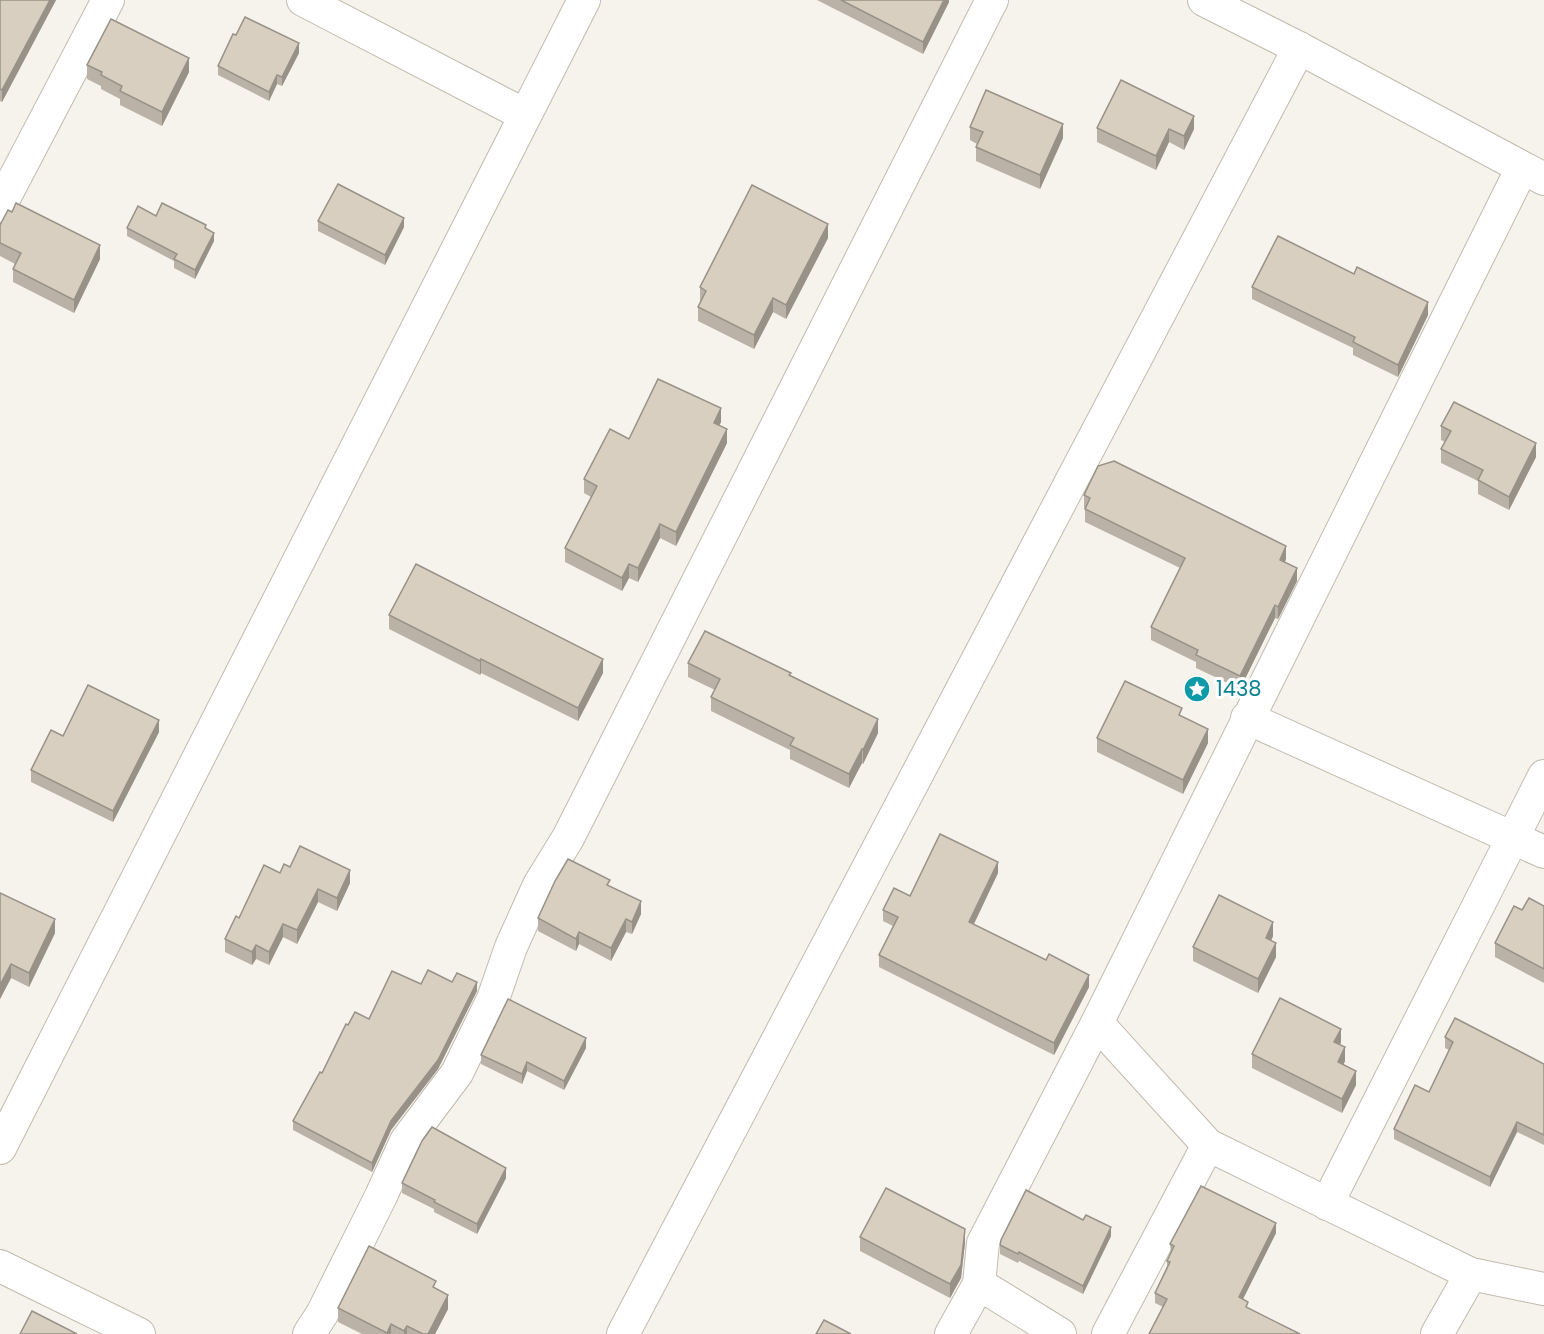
<svg xmlns="http://www.w3.org/2000/svg" width="1544" height="1334" font-family="Poppins,sans-serif">
	<style>
		.lines { fill: none; stroke-linecap: round; stroke-linejoin: round }
		.minor-casing { stroke: #c2bbae; stroke-width: 34 }
		.minor { stroke: #fff; stroke-width: 32 }
		.wall { fill: #bab2a6 }
		.shaded-wall { fill: #979187 }
		.building { fill: #d8cfc1; stroke: #979187; stroke-width: 1.5 }
		.labels { text-anchor: middle; stroke-width: 6; stroke-linejoin: round; paint-order: stroke }
		.culture-label { font-size: 21px; fill: #0d838f; stroke: #fff; text-anchor: start }
	</style>
	<rect width="100%" height="100%" fill="#f6f3ec"/>
	<g class="lines">
		<defs>
			<g id="minor">
				<polyline points="303,0 525,115"/>
				<polyline points="1204,0 1299,48 1544,179"/>
				<polyline points="0,206 108,0"/>
				<polyline points="1247,718 1544,852"/>
				<polyline points="1097,1023 1208,1145 1471,1274 1544,1289"/>
				<polyline points="0,1148 584,0"/>
				<polyline points="1327,1204 1544,776"/>
				<polyline points="0,1266 139,1334"/>
				<polyline points="979,1284 1060,1334"/>
				<polyline points="309,1334 322,1314 381,1196 406,1141 457,1073 493,999 511,947 539,885 568,838 992,0"/>
				<polyline points="623,1334 1299,48"/>
				<polyline points="951,1334 979,1284 983,1243 1097,1023 1522,168"/>
				<polyline points="1108,1334 1208,1145"/>
				<polyline points="1437,1334 1471,1274"/>
			</g>
		</defs>
		<use href="#minor" class="minor-casing"/>
		<use href="#minor" class="minor"/>
	</g>
	<g class="wall">
		<polygon points="0,0 56,0 2,102 0,101"/>
		<polygon points="817,0 949,0 949,2 923,54"/>
		<polygon points="236,35 299,53 282,86 277,84 269,101 218,75 218,66"/>
		<polygon points="87,65 189,72 162,126 120,105 120,99 101,89 101,86 87,79"/>
		<polygon points="970,127 1063,138 1040,189 976,161 976,147 977,144 970,140"/>
		<polygon points="1097,128 1194,129 1184,150 1169,142 1156,170 1097,142"/>
		<polygon points="156,216 206,229 214,241 195,279 174,268 174,261 127,236 127,228"/>
		<polygon points="318,221 404,227 385,265 318,231"/>
		<polygon points="0,225 100,259 74,313 13,282 13,269 15,264 0,256"/>
		<polygon points="828,238 786,319 773,312 754,349 698,321 698,307 701,302 700,301 700,287"/>
		<polygon points="1252,287 1428,315 1398,377 1353,355 1353,348 1252,299"/>
		<polygon points="721,422 719,425 727,443 676,546 660,538 638,582 629,578 622,591 565,562 565,548 591,497 584,493 584,479 629,439"/>
		<polygon points="1441,426 1536,457 1509,510 1478,494 1478,481 1441,463 1441,449 1445,442 1441,440"/>
		<polygon points="1084,495 1286,559 1285,562 1297,581 1278,619 1275,618 1240,689 1196,668 1196,662 1151,640 1151,627 1180,568 1085,522 1085,508 1084,508"/>
		<polygon points="389,615 603,673 578,721 481,673 480,675 389,629"/>
		<polygon points="688,663 791,676 878,733 863,764 862,763 849,788 790,759 790,750 711,711 711,697 715,690 688,677"/>
		<polygon points="1182,717 1208,743 1183,794 1097,752 1097,738"/>
		<polygon points="159,732 113,822 31,782 31,770 63,736"/>
		<polygon points="290,867 350,883 337,911 318,902 297,944 283,937 269,965 256,959 252,965 225,952 225,939 239,918 280,873"/>
		<polygon points="998,873 974,924 1089,987 1054,1055 879,967 879,955 893,926 883,921 883,910 910,896"/>
		<polygon points="610,886 641,914 632,934 626,932 611,961 579,944 576,951 538,931 538,918"/>
		<polygon points="0,893 55,933 29,987 11,978 0,999"/>
		<polygon points="1544,906 1544,983 1495,957 1495,943 1522,910"/>
		<polygon points="1273,936 1271,941 1276,957 1258,993 1193,961 1193,947"/>
		<polygon points="452,982 477,991 438,1069 391,1130 372,1172 293,1130 293,1121 322,1073 348,1025 369,1019 421,984"/>
		<polygon points="1445,1037 1544,1064 1544,1145 1517,1132 1490,1187 1394,1139 1394,1129 1429,1092 1449,1050 1445,1048"/>
		<polygon points="1341,1042 1340,1045 1345,1061 1343,1065 1356,1085 1342,1113 1252,1068 1252,1054"/>
		<polygon points="586,1048 564,1090 527,1071 522,1084 481,1064 481,1055"/>
		<polygon points="506,1178 477,1234 434,1212 434,1209 402,1193 402,1183"/>
		<polygon points="1276,1233 1243,1299 1163,1307 1155,1303 1155,1293 1167,1266 1167,1261 1171,1254 1170,1244"/>
		<polygon points="1111,1236 1083,1294 1019,1261 1018,1263 1000,1254 1000,1245"/>
		<polygon points="860,1237 965,1243 961,1278 950,1298 860,1251"/>
		<polygon points="436,1289 448,1309 435,1334 362,1334 338,1322 338,1308"/>
	</g>
	<g class="shaded-wall">
		<polygon points="50,0 56,0 2,102 2,90"/>
		<polygon points="944,0 949,0 949,2 923,54 923,42"/>
		<polygon points="299,43 299,53 282,86 282,77"/>
		<polygon points="189,58 189,72 162,126 162,112"/>
		<polygon points="277,75 277,84 269,101 269,92"/>
		<polygon points="1194,116 1194,129 1184,150 1184,136"/>
		<polygon points="1063,124 1063,138 1040,189 1040,175"/>
		<polygon points="1169,129 1169,142 1156,170 1156,156"/>
		<polygon points="404,218 404,227 385,265 385,255"/>
		<polygon points="828,224 828,238 786,319 786,305"/>
		<polygon points="214,233 214,241 195,279 195,270"/>
		<polygon points="100,245 100,259 74,313 74,300"/>
		<polygon points="773,298 773,312 754,349 754,335"/>
		<polygon points="1428,302 1428,315 1398,377 1398,365"/>
		<polygon points="721,408 721,422 714,436 714,423"/>
		<polygon points="727,429 727,443 676,546 676,532"/>
		<polygon points="1536,443 1536,457 1509,510 1509,497"/>
		<polygon points="660,524 660,538 638,582 638,568"/>
		<polygon points="1286,546 1286,559 1280,573 1280,560"/>
		<polygon points="629,564 629,578 622,591 622,578"/>
		<polygon points="1297,568 1297,581 1278,619 1278,607"/>
		<polygon points="1275,605 1275,618 1240,689 1240,676"/>
		<polygon points="481,659 481,673 480,675 480,661"/>
		<polygon points="603,659 603,673 578,721 578,708"/>
		<polygon points="878,719 878,733 863,764 863,750"/>
		<polygon points="159,720 159,732 113,822 113,811"/>
		<polygon points="1208,729 1208,743 1183,794 1183,780"/>
		<polygon points="862,749 862,763 849,788 849,774"/>
		<polygon points="998,862 998,873 969,934 969,922"/>
		<polygon points="350,870 350,883 337,911 337,898"/>
		<polygon points="318,889 318,902 297,944 297,930"/>
		<polygon points="641,901 641,914 632,934 632,922"/>
		<polygon points="55,919 55,933 29,987 29,973"/>
		<polygon points="626,919 626,932 611,961 611,948"/>
		<polygon points="1273,922 1273,936 1266,952 1266,938"/>
		<polygon points="283,924 283,937 269,965 269,952"/>
		<polygon points="579,932 579,944 576,951 576,939"/>
		<polygon points="1276,943 1276,957 1258,993 1258,979"/>
		<polygon points="256,945 256,959 252,965 252,952"/>
		<polygon points="11,964 11,978 0,999 0,985"/>
		<polygon points="1089,975 1089,987 1054,1055 1054,1043"/>
		<polygon points="477,982 477,991 438,1069 391,1130 372,1172 372,1163 391,1121"/>
		<polygon points="1341,1029 1341,1042 1334,1056 1334,1042"/>
		<polygon points="586,1038 586,1048 564,1090 564,1081"/>
		<polygon points="1345,1047 1345,1061 1338,1076 1338,1062"/>
		<polygon points="527,1062 527,1071 522,1084 522,1074"/>
		<polygon points="1356,1071 1356,1085 1342,1113 1342,1099"/>
		<polygon points="1517,1122 1517,1132 1490,1187 1490,1177"/>
		<polygon points="506,1168 506,1178 477,1234 477,1224"/>
		<polygon points="1276,1223 1276,1233 1239,1307 1239,1297"/>
		<polygon points="1111,1227 1111,1236 1083,1294 1083,1286"/>
		<polygon points="965,1229 965,1243 961,1278 950,1298 950,1284"/>
		<polygon points="448,1295 448,1309 435,1334 428,1334"/>
		<polygon points="391,1324 391,1334 387,1334 387,1333"/>
		<polygon points="407,1326 407,1334 404,1334 404,1331"/>
	</g>
	<g class="building">
		<polygon points="0,0 50,0 2,90 0,89"/>
		<polygon points="841,0 944,0 923,42"/>
		<polygon points="245,17 299,43 282,77 277,75 269,92 218,66 233,34 236,35"/>
		<polygon points="111,19 189,58 162,112 120,91 122,86 101,75 102,72 87,65"/>
		<polygon points="1121,80 1194,116 1184,136 1169,129 1156,156 1097,128"/>
		<polygon points="986,90 1063,124 1040,175 976,147 983,132 970,127"/>
		<polygon points="338,184 404,218 385,255 318,221"/>
		<polygon points="752,185 828,224 786,305 773,298 754,335 698,307 706,291 700,287"/>
		<polygon points="16,203 100,245 74,300 13,269 21,253 0,243 0,225 8,210 12,212"/>
		<polygon points="162,203 206,225 205,228 214,233 195,270 174,259 177,254 127,228 138,206 156,216"/>
		<polygon points="1278,236 1354,274 1357,267 1428,302 1398,365 1353,342 1355,337 1252,287"/>
		<polygon points="658,379 721,408 714,423 727,429 676,532 660,524 638,568 629,564 622,578 565,548 597,486 584,479 610,429 629,439"/>
		<polygon points="1454,402 1536,443 1509,497 1478,480 1483,470 1441,449 1451,431 1441,426"/>
		<polygon points="1114,461 1286,546 1280,560 1297,568 1278,607 1275,605 1240,676 1196,655 1198,650 1151,627 1185,558 1085,509 1090,498 1084,495 1098,466"/>
		<polygon points="416,564 603,659 578,708 481,659 480,661 389,615"/>
		<polygon points="705,631 791,673 789,675 878,719 863,750 862,749 849,774 790,745 794,738 711,697 720,679 688,663"/>
		<polygon points="1125,681 1182,708 1179,715 1208,729 1183,780 1097,738"/>
		<polygon points="88,685 159,720 113,811 31,770 51,730 63,736"/>
		<polygon points="940,834 998,862 969,922 1046,960 1049,954 1089,975 1054,1043 879,955 898,917 883,910 894,888 910,896"/>
		<polygon points="300,846 350,870 337,898 318,889 297,930 283,924 269,952 256,945 252,952 225,939 236,916 239,918 264,865 280,873 284,864 290,867"/>
		<polygon points="568,859 610,880 607,885 641,901 632,922 626,919 611,948 579,932 576,939 538,918 555,881"/>
		<polygon points="0,893 55,919 29,973 11,964 0,985"/>
		<polygon points="1219,895 1273,922 1266,938 1276,943 1258,979 1193,947"/>
		<polygon points="1529,898 1544,906 1544,969 1495,943 1514,906 1522,910"/>
		<polygon points="428,970 452,982 457,973 477,982 438,1060 391,1121 372,1163 293,1121 320,1072 322,1073 346,1024 348,1025 355,1012 369,1019 392,971 421,984"/>
		<polygon points="1280,998 1341,1029 1334,1042 1345,1047 1338,1062 1356,1071 1342,1099 1252,1054"/>
		<polygon points="508,999 586,1038 564,1081 527,1062 522,1074 481,1055"/>
		<polygon points="1455,1018 1544,1064 1544,1135 1517,1122 1490,1177 1394,1129 1415,1085 1429,1092 1453,1042 1445,1037"/>
		<polygon points="432,1127 506,1168 477,1224 434,1202 435,1200 402,1183 422,1141"/>
		<polygon points="1201,1186 1276,1223 1239,1297 1248,1302 1246,1307 1300,1334 1149,1334 1167,1299 1155,1293 1170,1262 1167,1261 1174,1246 1170,1244"/>
		<polygon points="886,1188 965,1229 961,1265 950,1284 860,1237"/>
		<polygon points="1026,1190 1083,1220 1086,1215 1111,1227 1083,1286 1019,1252 1018,1254 1000,1245 1001,1240"/>
		<polygon points="369,1246 436,1281 433,1287 448,1295 428,1334 423,1334 407,1326 404,1331 391,1324 387,1333 338,1308"/>
		<polygon points="32,1311 77,1334 20,1334"/>
		<polygon points="824,1320 851,1334 816,1334"/>
	</g>
	<defs>
		<symbol id="sight-disc" viewBox="-11 -11 22 22"><circle r="9.5" fill="#0f9aa8" stroke="#fff"/><path d="M0-6L1.8-2.2L6-1.7L2.9 1.2L3.7 5.4L0 3.3L-3.7 5.4L-2.9 1.2L-6-1.7L-1.8-2.2Z" fill="#fff"/></symbol>
	</defs>
	<g fill-rule="evenodd">
		<use href="#sight-disc" x="1182" y="674" width="30" height="30"/>
	</g>
	<g class="labels">
		<g class="culture-label">
			<text x="1216" y="696">1438</text>
		</g>
	</g>
</svg>
